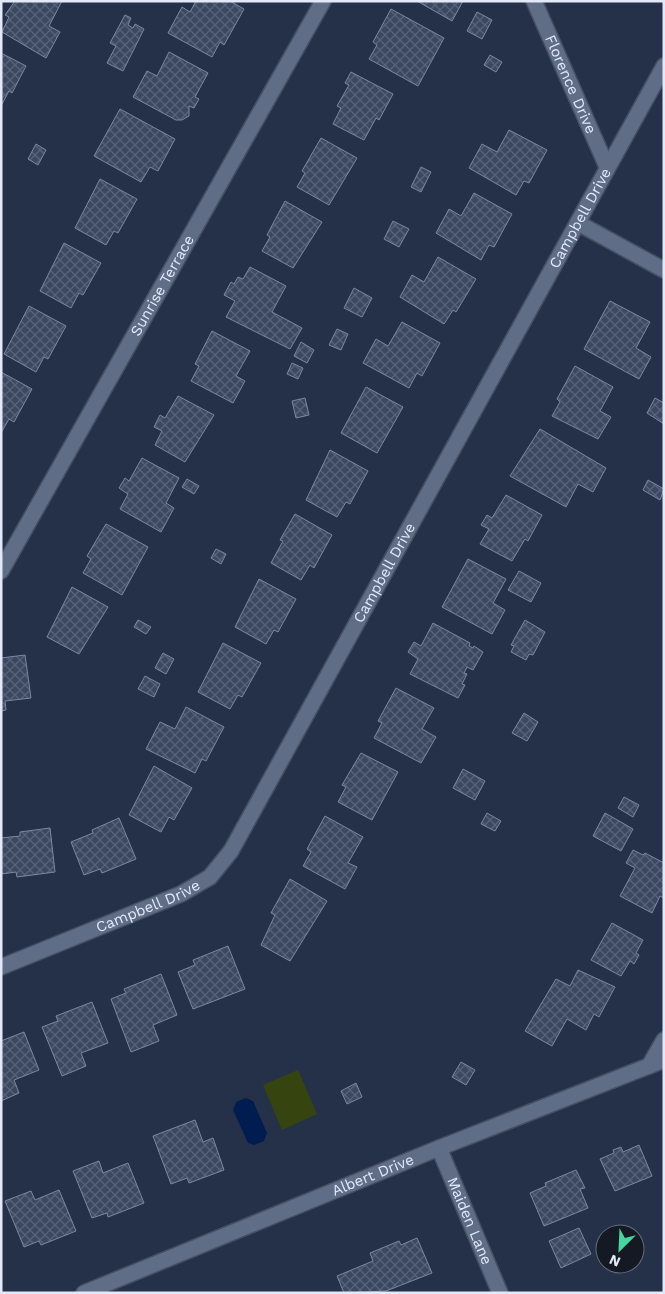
<svg xmlns="http://www.w3.org/2000/svg" width="665" height="1294" font-family="'Work Sans',sans-serif">
	<style>
		.green { fill: #36440f }
		.water { fill: #001c50 }
		.building { fill: url(#building-cross-hatch); stroke: #7a88a4 }
		.lines { fill: none; stroke-linecap: round; stroke-linejoin: round }
		.minor-casing { stroke: #454f62; stroke-width: 18 }
		.minor { stroke: #5f6d87; stroke-width: 15 }
		.labels { text-anchor: middle; stroke-width: 4; stroke-linejoin: round; paint-order: stroke }
		.street-label { font-size: 15px; fill: #e2eaf9; stroke: #141923 }
	</style>
	<defs>
		<pattern id="building-cross-hatch" width="8" height="8" patternUnits="userSpaceOnUse" patternTransform="scale(1.25)"><rect width="8" height="8" fill="#3b4860"/><path d="M0 0l8 8M0 8l8-8" fill="none" stroke="#576378"/></pattern>
	</defs>
	<rect width="100%" height="100%" fill="#253148"/>
	<polygon class="green" points="298,1070 317,1114 282,1130 263,1085"/>
	<polygon class="water" points="246,1098 253,1101 267,1133 264,1141 254,1145 248,1143 233,1110 236,1102"/>
	<g class="building">
		<polygon points="15,1 62,1 49,26 60,32 46,58 2,32 9,17 5,15"/>
		<polygon points="196,1 230,1 244,9 224,45 220,42 212,57 168,33 182,7 190,12"/>
		<polygon points="417,1 463,1 452,21"/>
		<polygon points="391,9 444,38 418,86 369,59 377,45 373,42"/>
		<polygon points="477,12 492,20 482,39 467,31"/>
		<polygon points="125,15 131,18 128,25 133,28 135,24 144,29 123,71 107,63 116,46 110,43"/>
		<polygon points="169,52 208,73 195,97 199,99 194,108 189,106 189,116 182,120 176,120 133,97 147,71 157,76"/>
		<polygon points="1,53 26,66 12,93 9,91 1,106"/>
		<polygon points="490,55 502,62 496,72 484,65"/>
		<polygon points="351,72 393,94 379,120 376,118 364,140 333,124 341,108 337,106 349,85 345,83"/>
		<polygon points="120,109 175,139 158,171 150,167 141,182 94,156"/>
		<polygon points="509,130 547,150 529,183 524,181 516,195 469,168 482,144 497,152"/>
		<polygon points="321,138 357,158 329,205 297,187 305,173 302,171"/>
		<polygon points="36,144 46,150 38,165 28,159"/>
		<polygon points="421,167 431,172 421,192 411,187"/>
		<polygon points="100,179 137,199 118,233 114,231 106,245 75,228"/>
		<polygon points="474,193 512,214 494,247 489,245 481,260 436,233 449,209 461,216"/>
		<polygon points="285,201 322,222 293,268 262,251 270,237 267,235"/>
		<polygon points="393,221 409,229 399,247 384,239"/>
		<polygon points="64,243 101,263 83,295 79,293 71,308 40,291"/>
		<polygon points="438,257 476,279 456,312 453,310 444,324 400,297 412,275 424,282"/>
		<polygon points="250,267 286,286 272,312 302,328 290,349 226,317 235,301 224,295 231,282 234,284 238,277 243,279"/>
		<polygon points="354,288 372,298 362,317 344,308"/>
		<polygon points="610,301 650,322 636,348 651,357 639,379 584,349"/>
		<polygon points="29,306 66,326 48,359 44,357 36,372 4,354"/>
		<polygon points="402,322 440,343 422,376 417,373 409,388 363,363 376,339 388,346"/>
		<polygon points="337,329 348,334 341,350 329,345"/>
		<polygon points="212,331 250,351 236,376 245,381 233,403 191,381 199,366 195,364"/>
		<polygon points="301,342 314,350 307,363 294,356"/>
		<polygon points="292,363 303,368 298,379 287,374"/>
		<polygon points="575,366 613,387 600,411 611,417 598,439 552,416 560,402 557,399"/>
		<polygon points="1,372 32,389 14,422 9,419 1,433"/>
		<polygon points="366,387 403,407 377,453 341,433"/>
		<polygon points="178,396 214,415 185,462 155,445 162,431 154,427 160,415 165,418"/>
		<polygon points="305,398 309,415 296,418 292,401"/>
		<polygon points="655,398 664,403 664,424 647,413"/>
		<polygon points="540,429 606,468 593,492 578,484 566,507 510,476"/>
		<polygon points="330,450 368,471 350,504 346,502 337,517 306,500"/>
		<polygon points="142,458 179,478 166,503 174,508 161,532 120,509 128,494 119,488 125,478 129,481"/>
		<polygon points="187,479 199,486 194,494 182,487"/>
		<polygon points="648,480 664,489 660,500 643,490"/>
		<polygon points="506,495 542,515 528,541 525,539 512,561 480,544 489,529 481,525 487,515 492,518"/>
		<polygon points="295,514 332,535 314,568 310,565 301,580 271,563 283,541 280,540"/>
		<polygon points="106,524 148,547 122,595 83,573 91,559 87,556"/>
		<polygon points="216,549 226,554 221,564 211,558"/>
		<polygon points="468,559 506,579 493,603 505,610 492,634 442,607"/>
		<polygon points="519,571 541,583 531,602 508,590"/>
		<polygon points="259,579 296,599 278,632 274,630 266,644 235,627"/>
		<polygon points="72,587 108,607 79,654 47,637"/>
		<polygon points="138,620 151,627 146,634 134,627"/>
		<polygon points="525,620 545,632 533,655 529,654 526,660 511,652 514,646 511,645"/>
		<polygon points="433,623 470,643 469,646 473,648 474,646 483,652 473,670 467,667 464,673 467,674 462,684 465,685 458,698 410,674 418,659 408,652 414,642 421,646"/>
		<polygon points="223,643 261,663 242,697 238,695 230,709 198,692"/>
		<polygon points="163,653 174,659 166,674 155,668"/>
		<polygon points="25,655 31,698 5,701 6,710 1,711 1,658"/>
		<polygon points="145,676 160,684 154,697 138,689"/>
		<polygon points="396,688 434,708 422,729 436,737 421,763 374,738 382,723 378,721"/>
		<polygon points="186,707 224,727 206,761 202,759 195,773 146,749 160,722 175,729"/>
		<polygon points="524,713 538,722 527,741 512,733"/>
		<polygon points="361,753 398,772 372,820 338,802 346,787 342,785"/>
		<polygon points="154,766 192,788 174,820 169,817 161,832 129,815"/>
		<polygon points="463,769 485,781 475,800 453,788"/>
		<polygon points="624,797 639,805 633,817 618,808"/>
		<polygon points="487,813 501,821 495,831 481,824"/>
		<polygon points="605,813 633,829 621,851 593,836"/>
		<polygon points="325,816 363,837 348,863 357,867 345,889 303,866 311,852 307,849"/>
		<polygon points="119,818 136,859 102,873 100,869 84,875 71,842 93,833 92,830"/>
		<polygon points="50,828 55,872 17,877 16,872 1,874 1,838 20,836 20,832"/>
		<polygon points="633,850 643,855 645,853 664,863 664,898 660,896 652,913 620,896 635,868 626,863"/>
		<polygon points="290,879 327,901 290,961 261,945 275,915 271,913"/>
		<polygon points="612,923 643,940 636,953 639,955 634,964 630,961 621,976 591,960"/>
		<polygon points="228,946 245,989 193,1009 178,972 195,965 193,960"/>
		<polygon points="578,970 615,987 599,1017 594,1014 586,1030 567,1019 552,1046 525,1031 556,979 570,986"/>
		<polygon points="161,974 177,1015 153,1025 159,1041 131,1052 111,999 126,993 124,989"/>
		<polygon points="92,1002 108,1043 81,1053 86,1066 62,1076 42,1027 58,1021 56,1016"/>
		<polygon points="24,1032 39,1070 14,1080 19,1093 1,1101 1,1041"/>
		<polygon points="461,1062 475,1070 466,1085 452,1077"/>
		<polygon points="356,1083 362,1097 347,1104 341,1091"/>
		<polygon points="195,1120 203,1142 213,1138 224,1170 189,1183 187,1178 171,1184 153,1136"/>
		<polygon points="639,1145 652,1176 615,1191 600,1159 614,1153 613,1150 621,1147 623,1152"/>
		<polygon points="99,1161 103,1173 128,1163 144,1203 108,1217 107,1213 92,1218 73,1171"/>
		<polygon points="576,1170 585,1188 580,1189 588,1208 544,1226 530,1193 546,1186 545,1183"/>
		<polygon points="59,1190 76,1231 41,1245 39,1241 24,1247 5,1201 31,1191 35,1200"/>
		<polygon points="579,1228 591,1254 561,1268 549,1241"/>
		<polygon points="417,1238 432,1273 386,1291 344,1293 337,1276 373,1261 370,1253 399,1241 401,1245"/>
	</g>
	<g class="lines">
		<defs>
			<g id="minor">
				<path id="s1" d="M534,1l73,166"/>
				<polyline points="578,223 664,270"/>
				<path id="s2" d="M1,571l322,-570"/>
				<path id="s3" d="M1,967l180,-73 29,-17 21,-26 433,-785"/>
				<polyline points="649,1066 664,1040"/>
				<path id="s4" d="M439,1148l61,145"/>
				<path id="s5" d="M84,1293l355,-145 225,-88"/>
			</g>
		</defs>
		<use href="#minor" class="minor-casing"/>
		<use href="#minor" class="minor"/>
	</g>
	<g class="labels">
		<g class="street-label">
			<text dy="5" stroke="none"><textPath href="#s1" startOffset="91">Florence Drive</textPath></text>
			<text dy="5" stroke="none"><textPath href="#s3" startOffset="984">Campbell Drive</textPath></text>
			<text dy="5" stroke="none"><textPath href="#s2" startOffset="328">Sunrise Terrace</textPath></text>
			<text dy="5" stroke="none"><textPath href="#s3" startOffset="579">Campbell Drive</textPath></text>
			<text dy="5" stroke="none"><textPath href="#s3" startOffset="159">Campbell Drive</textPath></text>
			<text dy="5" stroke="none"><textPath href="#s5" startOffset="312">Albert Drive</textPath></text>
			<text dy="5" stroke="none"><textPath href="#s4" startOffset="79">Maiden Lane</textPath></text>
		</g>
	</g>
	<rect width="665" height="1294" fill="none" stroke="#e2eaf9" stroke-width="5"/>
	<g transform="translate(620 1249) rotate(204)"><circle r="24" fill="#141923" stroke="#666d79"/>
	<path d="M0-4L9 19L0 12L-9 19Z" fill="#48d49d"/>
	<text y="-8" font-size="14" font-weight="bold" text-anchor="middle" fill="#e2eaf9">N</text>
	</g>
</svg>
